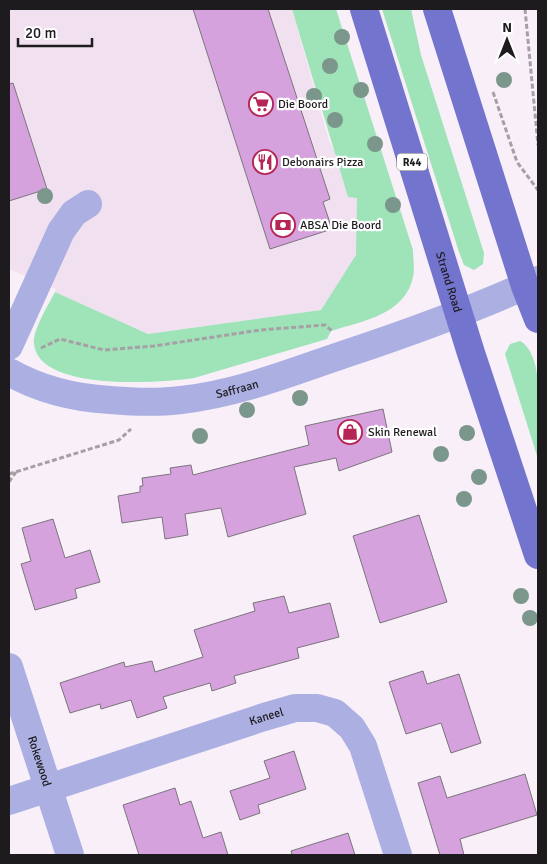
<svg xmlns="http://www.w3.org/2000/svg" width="547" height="864" font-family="Signika,sans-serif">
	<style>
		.built { fill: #f1e1f0 }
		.green { fill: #9ee4b8 }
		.building { fill: #d5a2dd; stroke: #7c747d }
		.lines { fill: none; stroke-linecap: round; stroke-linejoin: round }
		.path { stroke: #a69fa6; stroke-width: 3; stroke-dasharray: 5 2.5; stroke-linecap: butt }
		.minor { stroke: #abafe2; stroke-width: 28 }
		.major { stroke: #7374ce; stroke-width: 28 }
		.tree { fill: #7b968a }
		.labels { text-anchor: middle; stroke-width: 4.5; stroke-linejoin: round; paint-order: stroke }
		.shield { fill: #fff; stroke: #625f62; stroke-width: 1 }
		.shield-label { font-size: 11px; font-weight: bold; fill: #1e1b1e }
		.poi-label { font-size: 12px; fill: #1e1b1e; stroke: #fff; text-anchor: start }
		.street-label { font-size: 12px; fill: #1e1b1e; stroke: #fff }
	</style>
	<rect width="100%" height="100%" fill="#f8eff8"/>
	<polygon class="built" points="9,9 292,9 329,141 357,198 357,255 321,310 148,334 55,292 56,289 9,269"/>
	<g class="green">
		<path d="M292,9h44l77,241c0,9 2,19 0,27 -8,38 -51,44 -82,54l-4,8 -133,39c-33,5 -155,14 -160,-34 -2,-13 15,-40 21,-52l93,42 173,-24 35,-55 1,-57 -9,-1z"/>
		<polygon points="382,9 411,9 421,55 484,253 483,264 474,270 464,265 459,252"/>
		<path d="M520,341c27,14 18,90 18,118l-33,-105 5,-10z"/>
	</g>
	<g class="building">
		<polygon points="193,9 268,9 330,199 323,202 332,229 270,249"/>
		<polygon points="13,83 47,189 9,201 9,84"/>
		<polygon points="383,409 392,452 339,471 336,458 294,467 306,514 228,537 221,508 185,514 188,535 165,539 162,517 122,523 118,496 140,492 140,486 143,486 142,478 171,474 170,468 191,465 193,475 309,445 305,426"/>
		<polygon points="419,515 447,602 380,623 353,536"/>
		<polygon points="53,519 65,558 90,550 100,582 75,589 77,598 35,610 21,564 31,561 22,528"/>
		<polygon points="284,596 289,613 330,603 339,637 297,648 299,658 234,676 236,683 212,691 210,683 163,697 167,708 137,718 131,700 101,709 100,704 70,713 60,683 124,662 125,667 152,661 155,672 203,657 194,630 255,611 253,603"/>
		<polygon points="423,671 427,684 459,674 481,743 451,753 441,723 406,734 389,682"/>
		<polygon points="294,751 306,789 258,805 260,813 240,820 230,791 270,778 264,761"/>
		<polygon points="525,774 537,815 460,839 464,855 440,855 418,783 440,776 447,798"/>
		<polygon points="175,788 180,805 191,801 203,838 221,832 228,855 139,855 123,805"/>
		<polygon points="348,833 355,855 292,855 291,851"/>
	</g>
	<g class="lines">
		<g class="path">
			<polyline points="525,9 538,145"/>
			<polyline points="493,92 517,162 538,190"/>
			<polyline points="41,348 60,339 104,350 154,346 260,330 325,325 332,331"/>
			<polyline points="9,474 119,440 131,429"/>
			<polyline points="9,482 16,472"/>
		</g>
		<g class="minor">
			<polyline points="9,346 61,231 74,213 88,204"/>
			<path id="s1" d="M9,372c30,17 66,26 101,28 23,2 48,3 71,0 56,-6 111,-28 164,-46 66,-22 130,-45 193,-74"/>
			<path id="s2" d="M9,667l61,188"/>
			<path id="s3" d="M9,801l255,-84 31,-9h22l18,5 17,15 11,18 35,109"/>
		</g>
		<g class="major">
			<path id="s4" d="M364,9l107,344 67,202"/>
			<polyline points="437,9 525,286 538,319"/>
		</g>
	</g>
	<g class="tree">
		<circle cx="342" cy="37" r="8"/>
		<circle cx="330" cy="66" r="8"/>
		<circle cx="504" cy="80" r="8"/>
		<circle cx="361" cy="90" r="8"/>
		<circle cx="314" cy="96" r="8"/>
		<circle cx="335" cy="120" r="8"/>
		<circle cx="375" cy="144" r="8"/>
		<circle cx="45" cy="196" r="8"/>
		<circle cx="393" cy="205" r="8"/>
		<circle cx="300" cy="398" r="8"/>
		<circle cx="247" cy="410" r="8"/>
		<circle cx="467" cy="433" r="8"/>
		<circle cx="200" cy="436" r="8"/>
		<circle cx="441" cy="454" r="8"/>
		<circle cx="479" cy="477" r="8"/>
		<circle cx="464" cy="499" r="8"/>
		<circle cx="521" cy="596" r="8"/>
		<circle cx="530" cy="618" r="8"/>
	</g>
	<defs>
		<symbol id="supermarket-ring" viewBox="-11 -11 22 22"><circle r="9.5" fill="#fff" stroke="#b52657" stroke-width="1.5"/><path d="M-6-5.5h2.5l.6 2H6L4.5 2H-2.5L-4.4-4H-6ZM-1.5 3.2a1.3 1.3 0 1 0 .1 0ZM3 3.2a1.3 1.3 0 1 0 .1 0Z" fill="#b52657"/></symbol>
		<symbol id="restaurant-ring" viewBox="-11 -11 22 22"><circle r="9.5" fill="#fff" stroke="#b52657" stroke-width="1.5"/><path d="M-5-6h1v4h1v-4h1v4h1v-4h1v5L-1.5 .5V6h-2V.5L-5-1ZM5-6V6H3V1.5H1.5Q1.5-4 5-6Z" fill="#b52657"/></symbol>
		<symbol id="bank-ring" viewBox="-11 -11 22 22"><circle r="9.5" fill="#fff" stroke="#b52657" stroke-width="1.5"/><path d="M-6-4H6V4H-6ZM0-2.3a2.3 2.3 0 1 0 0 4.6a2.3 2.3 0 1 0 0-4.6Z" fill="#b52657"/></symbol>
		<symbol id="shop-ring" viewBox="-11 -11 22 22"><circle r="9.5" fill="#fff" stroke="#b52657" stroke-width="1.5"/><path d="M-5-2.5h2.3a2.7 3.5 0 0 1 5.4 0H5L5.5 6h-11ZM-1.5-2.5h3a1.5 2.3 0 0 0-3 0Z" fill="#b52657"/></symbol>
	</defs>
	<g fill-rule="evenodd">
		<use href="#supermarket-ring" x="247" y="90" width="28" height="28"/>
		<use href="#restaurant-ring" x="251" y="148" width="28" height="28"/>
		<use href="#bank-ring" x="269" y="211" width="28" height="28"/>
		<use href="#shop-ring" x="336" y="418" width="28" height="28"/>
	</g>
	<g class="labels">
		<rect class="shield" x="397" y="153.5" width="30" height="17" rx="4"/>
		<g class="shield-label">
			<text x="412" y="166">R44</text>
		</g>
		<g class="poi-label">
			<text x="278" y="108">Die Boord</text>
			<text x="282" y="166">Debonairs Pizza</text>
			<text x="300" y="229">ABSA Die Boord</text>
			<text x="368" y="436">Skin Renewal</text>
		</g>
		<g class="street-label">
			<text dy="4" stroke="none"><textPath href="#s4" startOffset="286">Strand Road</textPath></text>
			<text dy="4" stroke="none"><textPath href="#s1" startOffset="234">Saffraan</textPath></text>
			<text dy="4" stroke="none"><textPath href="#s3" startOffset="271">Kaneel</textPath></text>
			<text dy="4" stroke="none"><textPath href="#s2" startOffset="99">Rokewood</textPath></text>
		</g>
	</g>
	<rect width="547" height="864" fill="none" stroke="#1e1b1e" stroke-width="20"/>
	<g transform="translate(507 40)" stroke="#ffffff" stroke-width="4" paint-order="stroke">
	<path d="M0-4L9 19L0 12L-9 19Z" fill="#1e1b1e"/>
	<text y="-8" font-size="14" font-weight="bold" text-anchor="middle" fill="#1e1b1e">N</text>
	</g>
	<path d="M18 38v8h74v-8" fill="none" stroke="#1e1b1e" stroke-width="2.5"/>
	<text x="25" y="38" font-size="15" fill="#1e1b1e" stroke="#ffffff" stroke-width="4" paint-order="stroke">20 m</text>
</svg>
